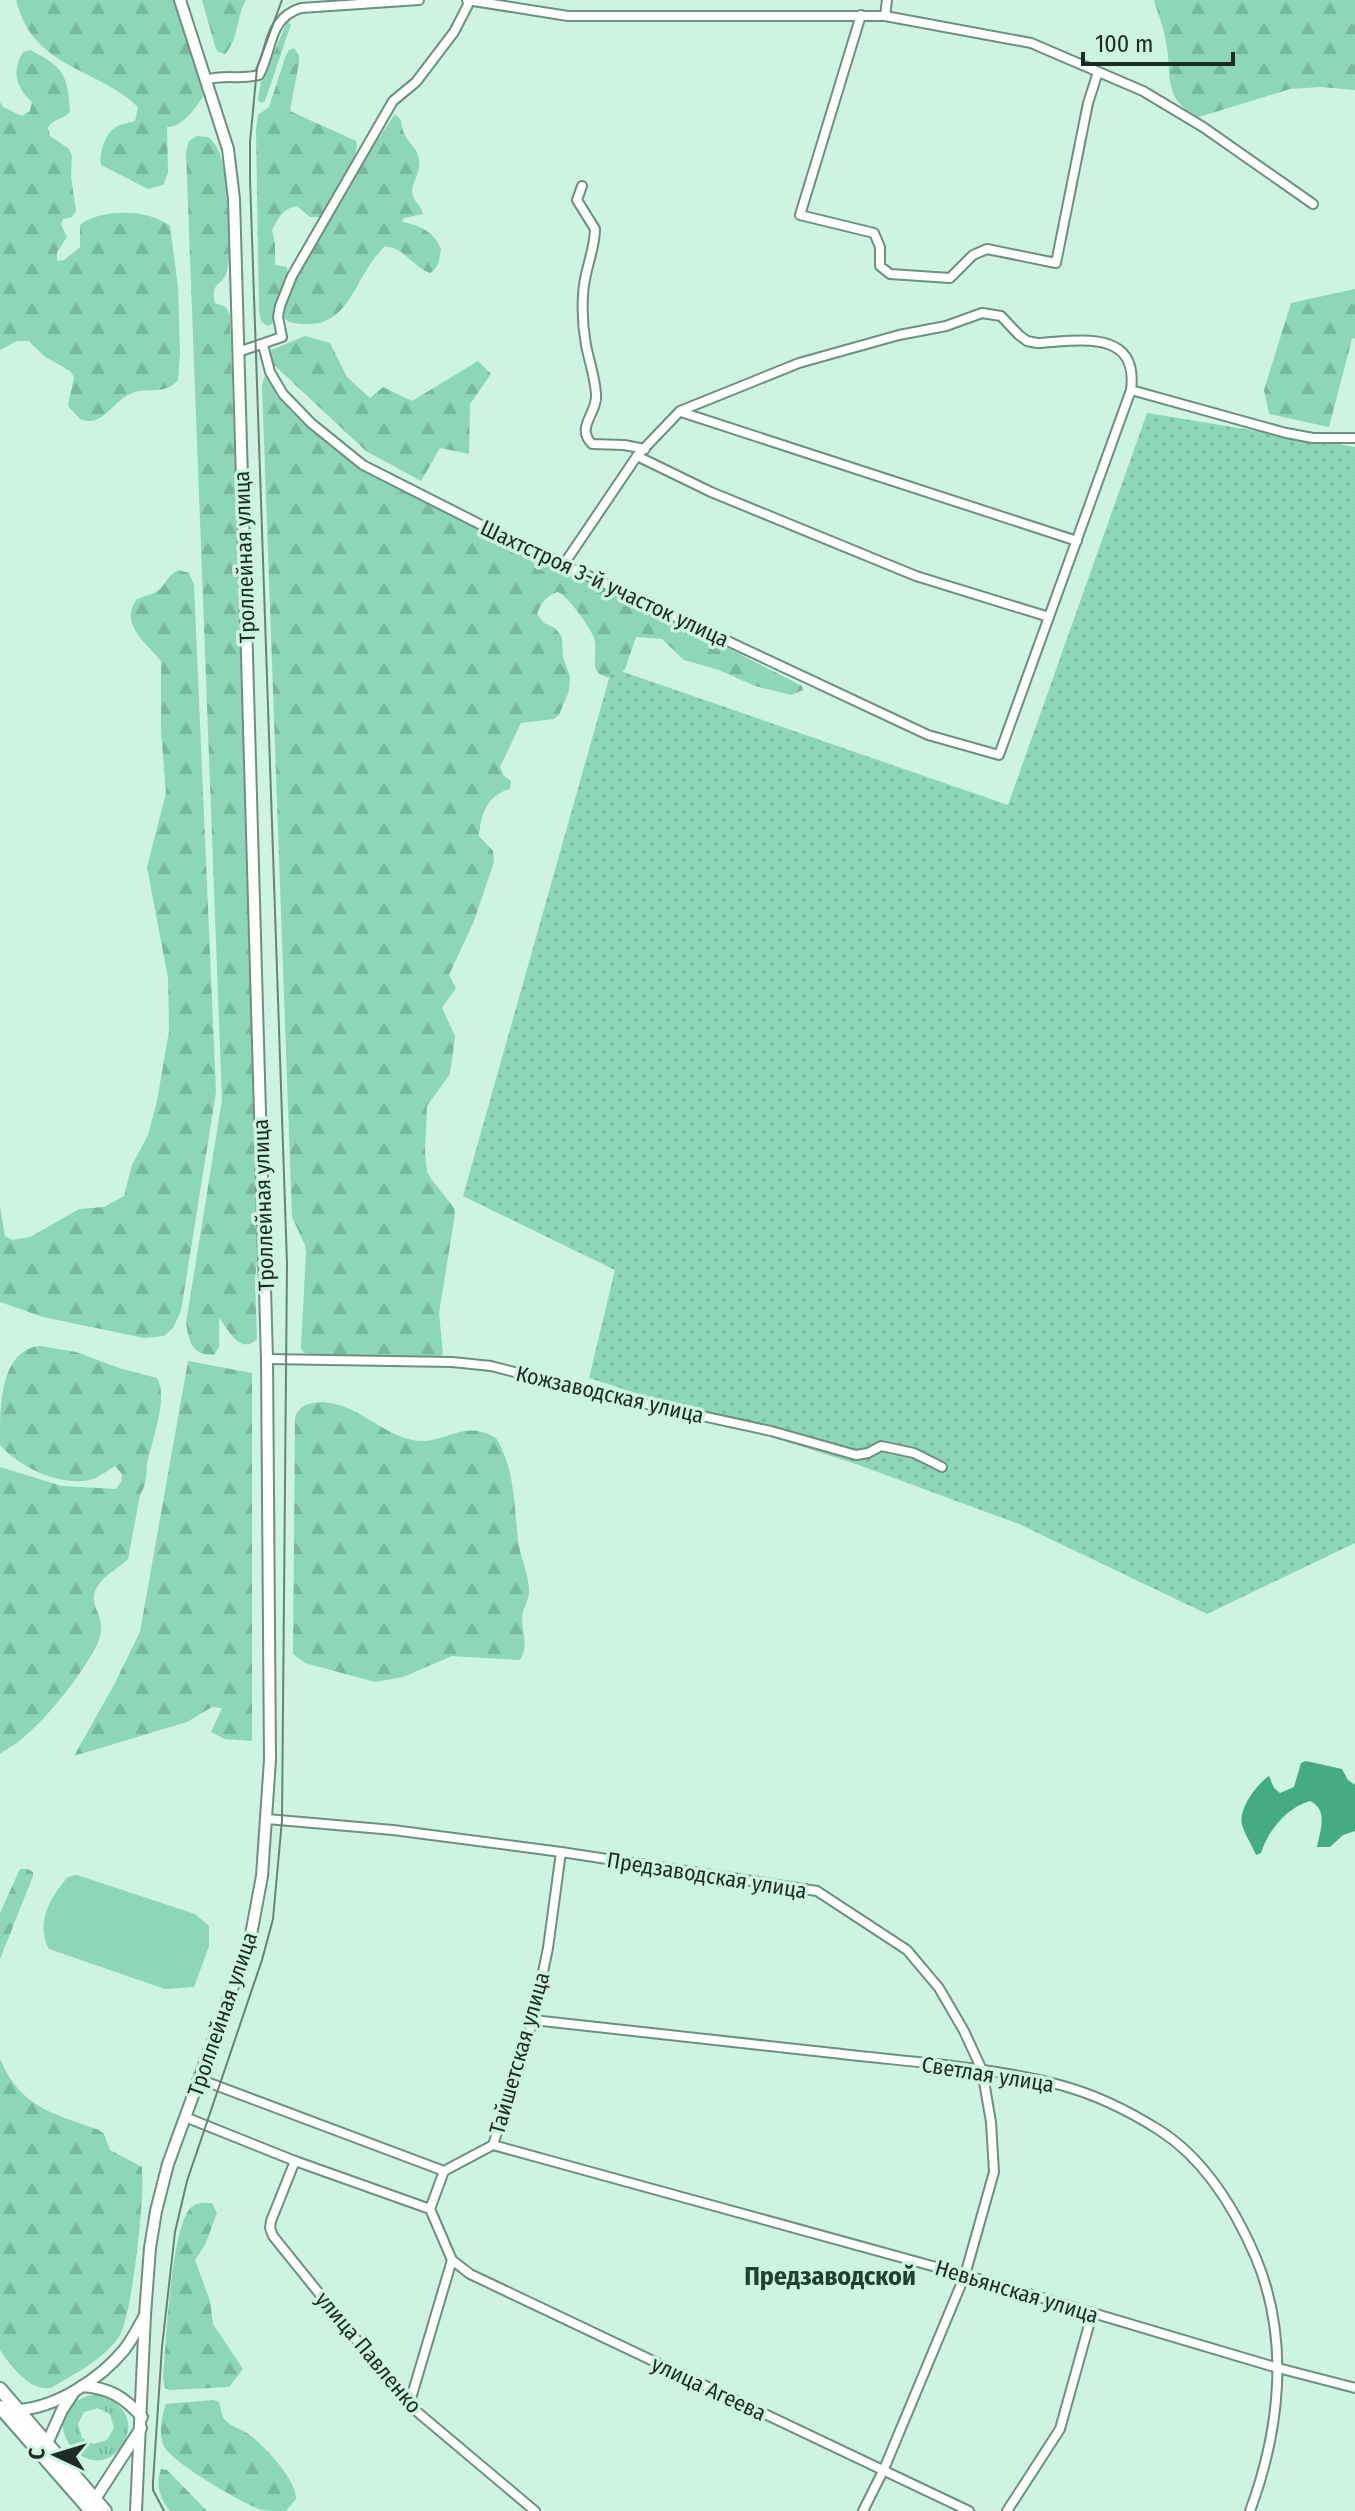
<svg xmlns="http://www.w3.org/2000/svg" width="1355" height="2511" font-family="'Fira Sans Condensed',sans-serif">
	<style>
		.grass { fill: url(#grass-tufts); fill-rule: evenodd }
		.forest { fill: url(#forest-firs) }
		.garden { fill: url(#garden-dots) }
		.pitch { fill: #8bd7b7 }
		.water { fill: #44ab85 }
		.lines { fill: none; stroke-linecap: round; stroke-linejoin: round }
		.minor-casing { stroke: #6d9080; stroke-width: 12 }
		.tertiary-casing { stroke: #6d9080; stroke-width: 14 }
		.primary-casing { stroke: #6d9080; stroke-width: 16 }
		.minor { stroke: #fff; stroke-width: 8 }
		.tertiary { stroke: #fff; stroke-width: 10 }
		.primary { stroke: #fff; stroke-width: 12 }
		.tram { stroke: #698277; stroke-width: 2 }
		.labels { text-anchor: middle; stroke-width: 7; stroke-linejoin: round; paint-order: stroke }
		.street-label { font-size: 22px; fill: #1c2b24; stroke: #cdf3e2 }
		.quarter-label { font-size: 26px; font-weight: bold; fill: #1f4133; stroke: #cdf3e2 }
	</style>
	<defs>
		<pattern id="grass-tufts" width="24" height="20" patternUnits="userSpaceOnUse" patternTransform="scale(2)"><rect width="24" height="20" fill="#8bd7b7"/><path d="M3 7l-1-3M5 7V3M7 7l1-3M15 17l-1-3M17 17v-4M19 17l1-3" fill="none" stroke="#77b99d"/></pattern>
		<pattern id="forest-firs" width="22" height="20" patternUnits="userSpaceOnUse" patternTransform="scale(2)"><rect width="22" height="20" fill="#8bd7b7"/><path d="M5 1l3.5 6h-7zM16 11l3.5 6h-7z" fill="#77b99d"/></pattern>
		<pattern id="garden-dots" width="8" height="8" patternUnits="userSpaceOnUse" patternTransform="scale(2)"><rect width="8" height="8" fill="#8bd7b7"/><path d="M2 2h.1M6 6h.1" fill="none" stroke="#77b99d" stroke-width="1.8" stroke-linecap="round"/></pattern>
	</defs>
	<rect width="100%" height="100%" fill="#cdf3e2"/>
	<path class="grass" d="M97,2394c23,5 41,27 26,50 -34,53 -101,-38 -26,-50zM98,2408l12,6 4,14 -7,12 -13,4 -12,-6 -4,-14 6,-12z"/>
	<g class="forest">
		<path d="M16,0h160l30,91c-7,13 -23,37 -39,36l1,46 -5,12 -15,4 -47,-24c-2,-12 4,-31 15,-38 5,-3 13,-4 19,-6l3,-14c-43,-41 -105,-38 -122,-107z"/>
		<path d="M202,0h44c-10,17 -7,39 -21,54l-7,-2 -3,-6z"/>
		<path d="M1154,0h201v90l-34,-3 -31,2 -91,28c-38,-18 -26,-41 -33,-75 -2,-14 -8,-28 -12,-42z"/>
		<polygon points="287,22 291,24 265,101 261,103 258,100 261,82"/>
		<path d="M294,48l5,7v7l-9,49 66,30c6,16 -25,62 -36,76h-10l-13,-11c-15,3 -18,12 -25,24l3,13v22l12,2c3,13 -12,41 -15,57l-5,2 -6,-5 -2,-11 -3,-180 2,-15 11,-8 17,-52 3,-5z"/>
		<path d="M30,50c34,17 38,25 40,62 -7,8 -17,6 -22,16l2,8 18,12 4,8 -1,21 5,34 -4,6 -9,2 -2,5 6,13 -10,15v9l7,-1 16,-13v-22c21,-17 69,-16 90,1l8,61 2,66 -2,27c-11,14 -28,8 -43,12 -22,6 -31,37 -55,27l-12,-13 6,-29 -4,-6 -26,-15 -15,-15h-12l-17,9v-248l3,5 19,9 8,-5 2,-9c-16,-15 -21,-30 -9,-50z"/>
		<path d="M395,114l6,6c2,24 16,23 18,40 2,11 -6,21 -7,31 0,9 9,14 11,23l-19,4 -2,4c18,3 32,10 39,27 -1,9 -3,20 -11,24 -17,-6 -28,-28 -46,-26 -34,34 -33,89 -95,75l-6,-5 1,-12 16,-33 62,-109z"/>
		<path d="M197,136l11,1c7,6 11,12 13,21 6,19 11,94 6,113 -4,16 -17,9 -12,32l11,4 4,8 29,923 -4,43 2,58c-18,17 -29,-11 -38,-21v29l-5,8c-22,0 -25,-13 -28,-32l36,-223 -36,-948 3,-11z"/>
		<polygon points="1355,289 1355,338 1352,339 1329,427 1269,414 1264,390 1291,303"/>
		<polygon points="305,336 330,343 347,377 370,398 383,387 412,401 478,361 491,374 470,404 469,454 440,448 421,481 366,451 272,363 271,350"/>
		<path d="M265,375l4,1 7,19 26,28 62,49 289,138 149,76 1,4 -12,5 -36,-9 -36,-16 -35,-10 -22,-21 -26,-2 -11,32 -10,9c-28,-1 -18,-17 -20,-36 -1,-11 -27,-46 -37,-50 -11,3 -17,11 -21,22l7,9 11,5 7,9 1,20 7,20 -1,14 -10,24 -5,4 -33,4 -21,44 4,9 7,5 -1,8c-23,6 -29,25 -31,47l14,15 1,11 -20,59 -25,54 7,13 -14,20 13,28 -1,9 -4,29 -23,32 -2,47 2,19 5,8 22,28 1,6 -16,99 4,41 -4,3 -128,-3 -7,-1 -3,-5 5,-96 -1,-7 -13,-28 -30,-831z"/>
		<path d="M179,570l10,3 5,12 22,507 -35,219 -8,17 -9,8 -20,2 -101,-21 -43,-15v-95l5,29 7,4 18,-3 49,-28 25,-2 20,-11 8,-31 16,-30 9,-34 12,-70 -1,-53 -21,-111 19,-74 -5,-63v-69c-14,-17 -43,-38 -24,-62 8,-3 17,-4 24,-11 7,-8 8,-14 18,-18z"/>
		<path d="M40,1346l36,6 46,17 35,9c12,19 -6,65 -10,86 -1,12 0,20 -7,31l-12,64c-10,10 -26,17 -32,30 -9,19 13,26 2,53 -13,29 -49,74 -73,94 -7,7 -17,12 -25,18v-287l62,19 54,3 5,-7 1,-8 -7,-8c-7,4 -14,10 -22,13 -30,9 -73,-11 -93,-34 0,-39 0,-95 40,-99z"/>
		<polygon points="188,1361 252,1373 252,1741 225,1739 211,1732 222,1708 212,1707 187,1722 74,1756 115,1683 140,1632"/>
		<path d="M322,1402c36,2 56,30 90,38 31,7 50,-23 84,-2 19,31 18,67 22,102 2,18 12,36 11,54 -1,8 -7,16 -7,24 0,15 7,28 -2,42l-68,-4 -49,21 -28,5 -70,-19 -12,-9 2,-237c6,-13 14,-14 27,-15z"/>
		<polygon points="20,1869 28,1869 33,1872 33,1876 0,1959 0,1913"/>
		<path d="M0,2059c21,49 52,54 99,71l5,4 6,16 32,17v3c3,27 -10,144 -22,165 -15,24 -46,39 -69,53 -22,3 -40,-22 -51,-38z"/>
		<path d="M212,2203l5,10 -12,32 -10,15 15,41 3,23 30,45 -14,18 -59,3 -5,-2 -2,-10c3,-34 8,-145 26,-168 5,-8 14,-7 23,-7z"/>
		<path d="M213,2400l6,2c2,6 2,13 6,18 5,6 16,9 22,13 16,11 50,47 49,66l-10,12c-7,0 -17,0 -24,-1 -19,-6 -91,-48 -98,-64 -6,-11 -2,-31 2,-42z"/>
		<path d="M161,2469l6,1 40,41h-37c-10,-12 -15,-27 -9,-42z"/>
	</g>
	<polygon class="garden" points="1147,413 1355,447 1355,1543 1207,1614 1019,1524 856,1464 589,1378 615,1270 463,1196 612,668 1008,805"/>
	<path class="pitch" d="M77,1875l118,39 14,12v20l-15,41 -29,2 -116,-40c-14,-26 1,-52 19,-72z"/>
	<path class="water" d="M1306,1761l36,8 6,11 7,5v46l-12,4 -13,12h-13c3,-16 12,-37 -7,-46 -24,7 -42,30 -49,52l-5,2c-4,-10 -11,-20 -14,-30 -4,-16 15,-41 27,-49l5,12 6,5 14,-6 7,-24z"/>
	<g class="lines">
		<defs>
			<g id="minor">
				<polyline points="467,0 568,16 885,16 887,0"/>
				<polyline points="861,15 800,215 874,233 880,247 880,266 890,274 950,278 973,255 987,249 1056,263 1088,103 1098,72"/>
				<polyline points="885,16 1031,43 1143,91 1203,127 1313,204"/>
				<path d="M206,80c18,-6 35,0 53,-5 14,-26 9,-57 42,-67l118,-8"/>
				<path d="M582,186l-5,14 18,29c0,22 -12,44 -12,67 -1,16 0,33 3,49 3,16 9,32 10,49 2,19 -21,33 -4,50l32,1 21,4"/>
				<polyline points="263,345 270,372 283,394 311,423 363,465 499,534 928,735 999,755 1131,390 1286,433 1313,438 1355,438"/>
				<polyline points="238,352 282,337 278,317 280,306 292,276 393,101 416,82 454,32 470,1"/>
				<polyline points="681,412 1077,541"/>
				<polyline points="637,456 711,492 916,576 1049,617"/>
				<path d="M564,564l73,-108 43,-45 119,-48 100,-28 47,-9 36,-13 19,3 18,19 8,6 10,2c41,-2 102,-15 94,47"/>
				<polyline points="267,1359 452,1362 491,1366 596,1393 771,1431 856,1455 868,1453 881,1446 914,1453 942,1467"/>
				<polyline points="267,1819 393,1830 561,1852 817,1891 907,1950 939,1988 964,2031 982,2070 991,2122 994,2172 965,2275 884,2469 863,2511"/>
				<path d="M533,2020c100,11 200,22 300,33 76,9 154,13 227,32 34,9 69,26 99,45 46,29 76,79 97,128 34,82 24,172 -6,253"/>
				<polyline points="199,2079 444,2171"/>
				<polyline points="185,2117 295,2161 430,2209"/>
				<polyline points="493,2145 965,2275 1278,2368 1355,2388"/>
				<polyline points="295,2161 271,2221 270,2228 273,2236 409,2405 535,2511"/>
				<polyline points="452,2260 470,2274 969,2511"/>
				<polyline points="409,2405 452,2260 430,2209 444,2171 493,2145 533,2020 548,1948 561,1852"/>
				<polyline points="1007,2511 1060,2429 1092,2314"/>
			</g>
			<g id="tertiary">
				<path d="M82,2386c28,2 42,11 60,31"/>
				<path d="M19,2410c38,-3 81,-31 105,-60 8,-10 14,-22 20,-33"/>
				<polyline points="45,2448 62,2410 74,2392"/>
				<polyline points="88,2502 95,2499 141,2428"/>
				<polyline points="136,2511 145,2315 150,2248 156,2211 168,2164 250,1940 262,1876 270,1760 267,1359 234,199 228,149 180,0"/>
			</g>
			<g id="primary">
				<polyline points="0,2389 105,2511"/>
				<polyline points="0,2407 91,2511"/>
			</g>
		</defs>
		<use href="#minor" class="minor-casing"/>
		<use href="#tertiary" class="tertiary-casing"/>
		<use href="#primary" class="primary-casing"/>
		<use href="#minor" class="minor"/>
		<use href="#tertiary" class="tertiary"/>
		<use href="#primary" class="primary"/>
		<polyline class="tram" points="164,2511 153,2490 153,2482 162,2347 175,2232 187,2181 262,1960 273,1919 282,1820 287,1263 250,179 250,142 257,68 282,0"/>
	</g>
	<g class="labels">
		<g class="street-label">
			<text transform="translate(244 557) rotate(-92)" y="8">Троллейная улица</text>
			<text transform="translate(605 583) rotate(25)" y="8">Шахтстроя 3-й участок улица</text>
			<text transform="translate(263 1205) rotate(-92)" y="8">Троллейная улица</text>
			<text transform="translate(610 1394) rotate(13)" y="8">Кожзаводская улица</text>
			<text transform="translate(707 1875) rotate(9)" y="8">Предзаводская улица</text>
			<text transform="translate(222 2014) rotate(-71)" y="8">Троллейная улица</text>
			<text transform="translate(519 2053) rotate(-74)" y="8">Тайшетская улица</text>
			<text transform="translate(988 2074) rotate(9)" y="8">Светлая улица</text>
			<text transform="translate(1017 2291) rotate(17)" y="8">Невьянская улица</text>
			<text transform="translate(369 2352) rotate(50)" y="8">улица Павленко</text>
			<text transform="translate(709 2388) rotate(25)" y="8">улица Агеева</text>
		</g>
		<g class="quarter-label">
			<text x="830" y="2285">Предзаводской</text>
		</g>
	</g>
	<g transform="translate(56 2455) rotate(274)" stroke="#cdf3e2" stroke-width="6" paint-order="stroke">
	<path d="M0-6L14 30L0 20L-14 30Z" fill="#1c2b24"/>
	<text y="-12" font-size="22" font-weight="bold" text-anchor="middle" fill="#1c2b24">С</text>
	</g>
	<path d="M1083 52v12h150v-12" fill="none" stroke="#1c2b24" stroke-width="4"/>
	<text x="1095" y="52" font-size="24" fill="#1c2b24" stroke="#cdf3e2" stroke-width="6" paint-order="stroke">100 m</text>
</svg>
